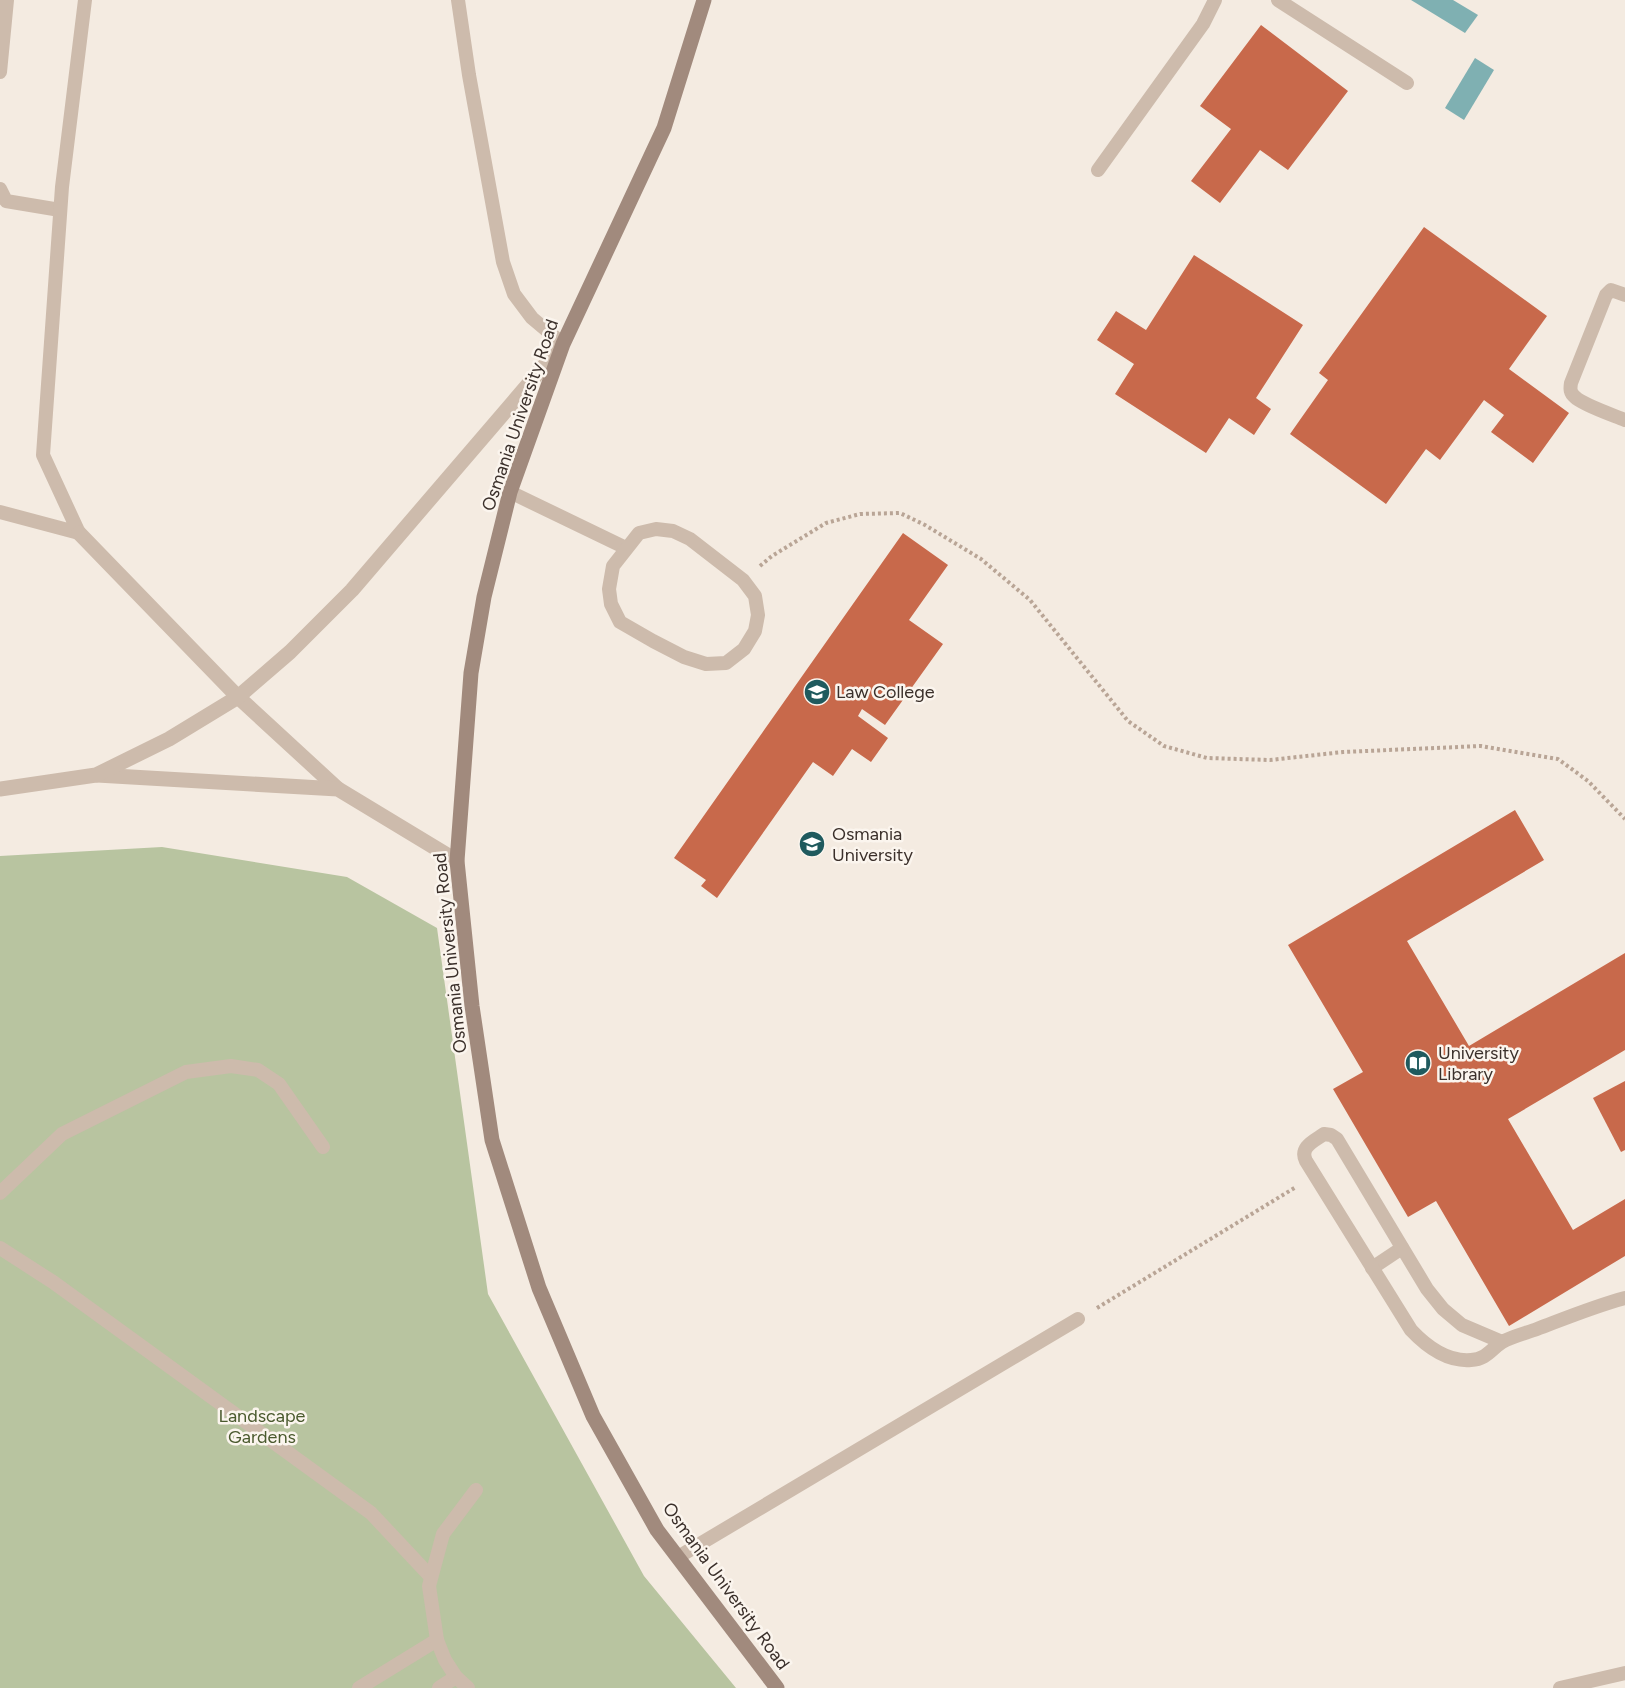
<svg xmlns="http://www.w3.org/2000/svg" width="1625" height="1688" font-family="Figtree,sans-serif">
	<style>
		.green { fill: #b8c4a0 }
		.water { fill: #7fb0b2 }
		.building { fill: #c8694b }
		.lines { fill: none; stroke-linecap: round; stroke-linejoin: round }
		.path { stroke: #b9a596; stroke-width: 4; stroke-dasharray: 3 3; stroke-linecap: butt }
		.lane { stroke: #cdbbac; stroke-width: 14 }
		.street { stroke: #cdbbac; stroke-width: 15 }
		.secondary { stroke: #a18a7d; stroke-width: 15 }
		.labels { text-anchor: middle; stroke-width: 5; stroke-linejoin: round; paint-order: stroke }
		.street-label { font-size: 18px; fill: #3b302b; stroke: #fbf5ee }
		.poi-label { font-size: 18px; fill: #3b302b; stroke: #fbf5ee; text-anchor: start }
		.park-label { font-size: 18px; fill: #4a5a2e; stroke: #fbf5ee }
	</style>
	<rect width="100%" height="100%" fill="#f4ebe1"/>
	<polygon class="green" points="162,847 347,877 437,928 488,1294 644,1576 736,1688 0,1688 0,856"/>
	<g class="water">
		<polygon points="1411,0 1453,0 1478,15 1465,33"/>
		<polygon points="1475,58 1494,70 1464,120 1445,108"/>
	</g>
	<g class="building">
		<polygon points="1261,25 1348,91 1288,170 1260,150 1220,203 1191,181 1231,129 1200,106"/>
		<polygon points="1424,227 1547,316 1509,369 1569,413 1533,463 1491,432 1504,415 1484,400 1440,460 1426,449 1386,504 1290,434 1328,380 1319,373"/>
		<polygon points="1194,255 1303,325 1256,398 1271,409 1254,435 1229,418 1206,453 1115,394 1134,364 1097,340 1116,311 1146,330"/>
		<polygon points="903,533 948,565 909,620 943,644 885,725 862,709 858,716 888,738 871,762 852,749 833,776 813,762 717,898 701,886 706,880 674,858"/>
		<polygon points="1515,810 1544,860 1407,941 1469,1046 1625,953 1625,1050 1508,1119 1573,1230 1625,1199 1625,1256 1509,1326 1436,1201 1408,1217 1333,1089 1363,1072 1288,945"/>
		<polygon points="1625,1081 1625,1150 1621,1152 1593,1098"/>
	</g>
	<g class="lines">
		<g class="path">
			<polyline points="760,566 772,556 826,523 860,514 900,513 925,525 981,559 1030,600 1128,721 1164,746 1207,758 1270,760 1343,752 1481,746 1528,754 1558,759 1588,781 1625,819"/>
			<polyline points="1097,1308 1296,1187"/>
		</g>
		<g class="lane">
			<polyline points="458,0 469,75 503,262 514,294 532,318 563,344"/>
			<polyline points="1278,0 1407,83"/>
			<polyline points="0,72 7,0"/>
			<polyline points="1098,170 1203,24 1215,0"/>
			<polyline points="0,189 6,201 60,210"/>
			<path d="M1625,295l-14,-5 -5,5 -35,88c-1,6 -1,10 4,14 8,8 38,18 50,23"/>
			<polyline points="510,492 626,548"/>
			<polyline points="0,512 79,533 43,455 62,187 85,0"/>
			<polygon points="656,529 673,531 690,539 743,580 755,596 758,615 755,631 744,649 726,663 706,664 684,657 653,641 620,622 611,604 609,589 613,566 639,533"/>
			<polyline points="0,1193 62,1134 186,1072 231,1066 258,1070 279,1084 323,1147"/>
			<polyline points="0,1248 53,1282 371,1513 431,1577"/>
			<polyline points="1372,1268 1402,1248"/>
			<path d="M1502,1342l-40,-17 -19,-16 -16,-20 -90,-150 -6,-4 -7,-1c-10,7 -25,13 -18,27l105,169c16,17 36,32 60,30 16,-1 20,-11 31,-18 11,-6 24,-9 35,-13 29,-11 58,-23 88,-31"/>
			<polyline points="678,1557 1078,1319"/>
			<polyline points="359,1688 437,1640"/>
			<polyline points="439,1688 456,1677"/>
			<polyline points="468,1688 456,1677 445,1660 437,1640 429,1586 443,1534 476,1490"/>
			<polyline points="1560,1688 1625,1673"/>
		</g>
		<g class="street">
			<polyline points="79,533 238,697 338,789"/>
			<polyline points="97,775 338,789 457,861"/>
			<polyline points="0,789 96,775 169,739 238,697 290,652 352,590 562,345"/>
		</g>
		<polyline class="secondary" points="704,0 664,128 563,344 510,492 484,597 471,673 457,861 472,1006 492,1140 539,1288 593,1416 657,1530 777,1688"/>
	</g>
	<defs>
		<symbol id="university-disc" viewBox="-11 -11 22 22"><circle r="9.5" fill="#1f5a5e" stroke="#fbf5ee"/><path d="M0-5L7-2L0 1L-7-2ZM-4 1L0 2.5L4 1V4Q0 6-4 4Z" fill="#fff"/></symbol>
		<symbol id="library-disc" viewBox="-11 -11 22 22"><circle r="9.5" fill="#1f5a5e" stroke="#fbf5ee"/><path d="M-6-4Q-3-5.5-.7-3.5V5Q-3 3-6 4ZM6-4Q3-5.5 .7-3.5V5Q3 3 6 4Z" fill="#fff"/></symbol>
	</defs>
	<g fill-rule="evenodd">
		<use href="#university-disc" x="802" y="677" width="30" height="30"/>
		<use href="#university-disc" x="797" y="829" width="30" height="30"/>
		<use href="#library-disc" x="1403" y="1048" width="30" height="30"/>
	</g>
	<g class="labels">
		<g class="street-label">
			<text transform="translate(520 415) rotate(-71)" y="6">Osmania University Road</text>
			<text transform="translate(450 953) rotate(-96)" y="6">Osmania University Road</text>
			<text transform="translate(726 1586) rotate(54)" y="6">Osmania University Road</text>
		</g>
		<g class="poi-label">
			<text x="836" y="698">Law College</text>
			<text x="832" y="840">Osmania<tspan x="832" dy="21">University</tspan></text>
			<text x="1438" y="1059">University<tspan x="1438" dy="21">Library</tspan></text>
		</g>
		<g class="park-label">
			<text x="262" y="1422">Landscape<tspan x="262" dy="21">Gardens</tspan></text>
		</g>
	</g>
</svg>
